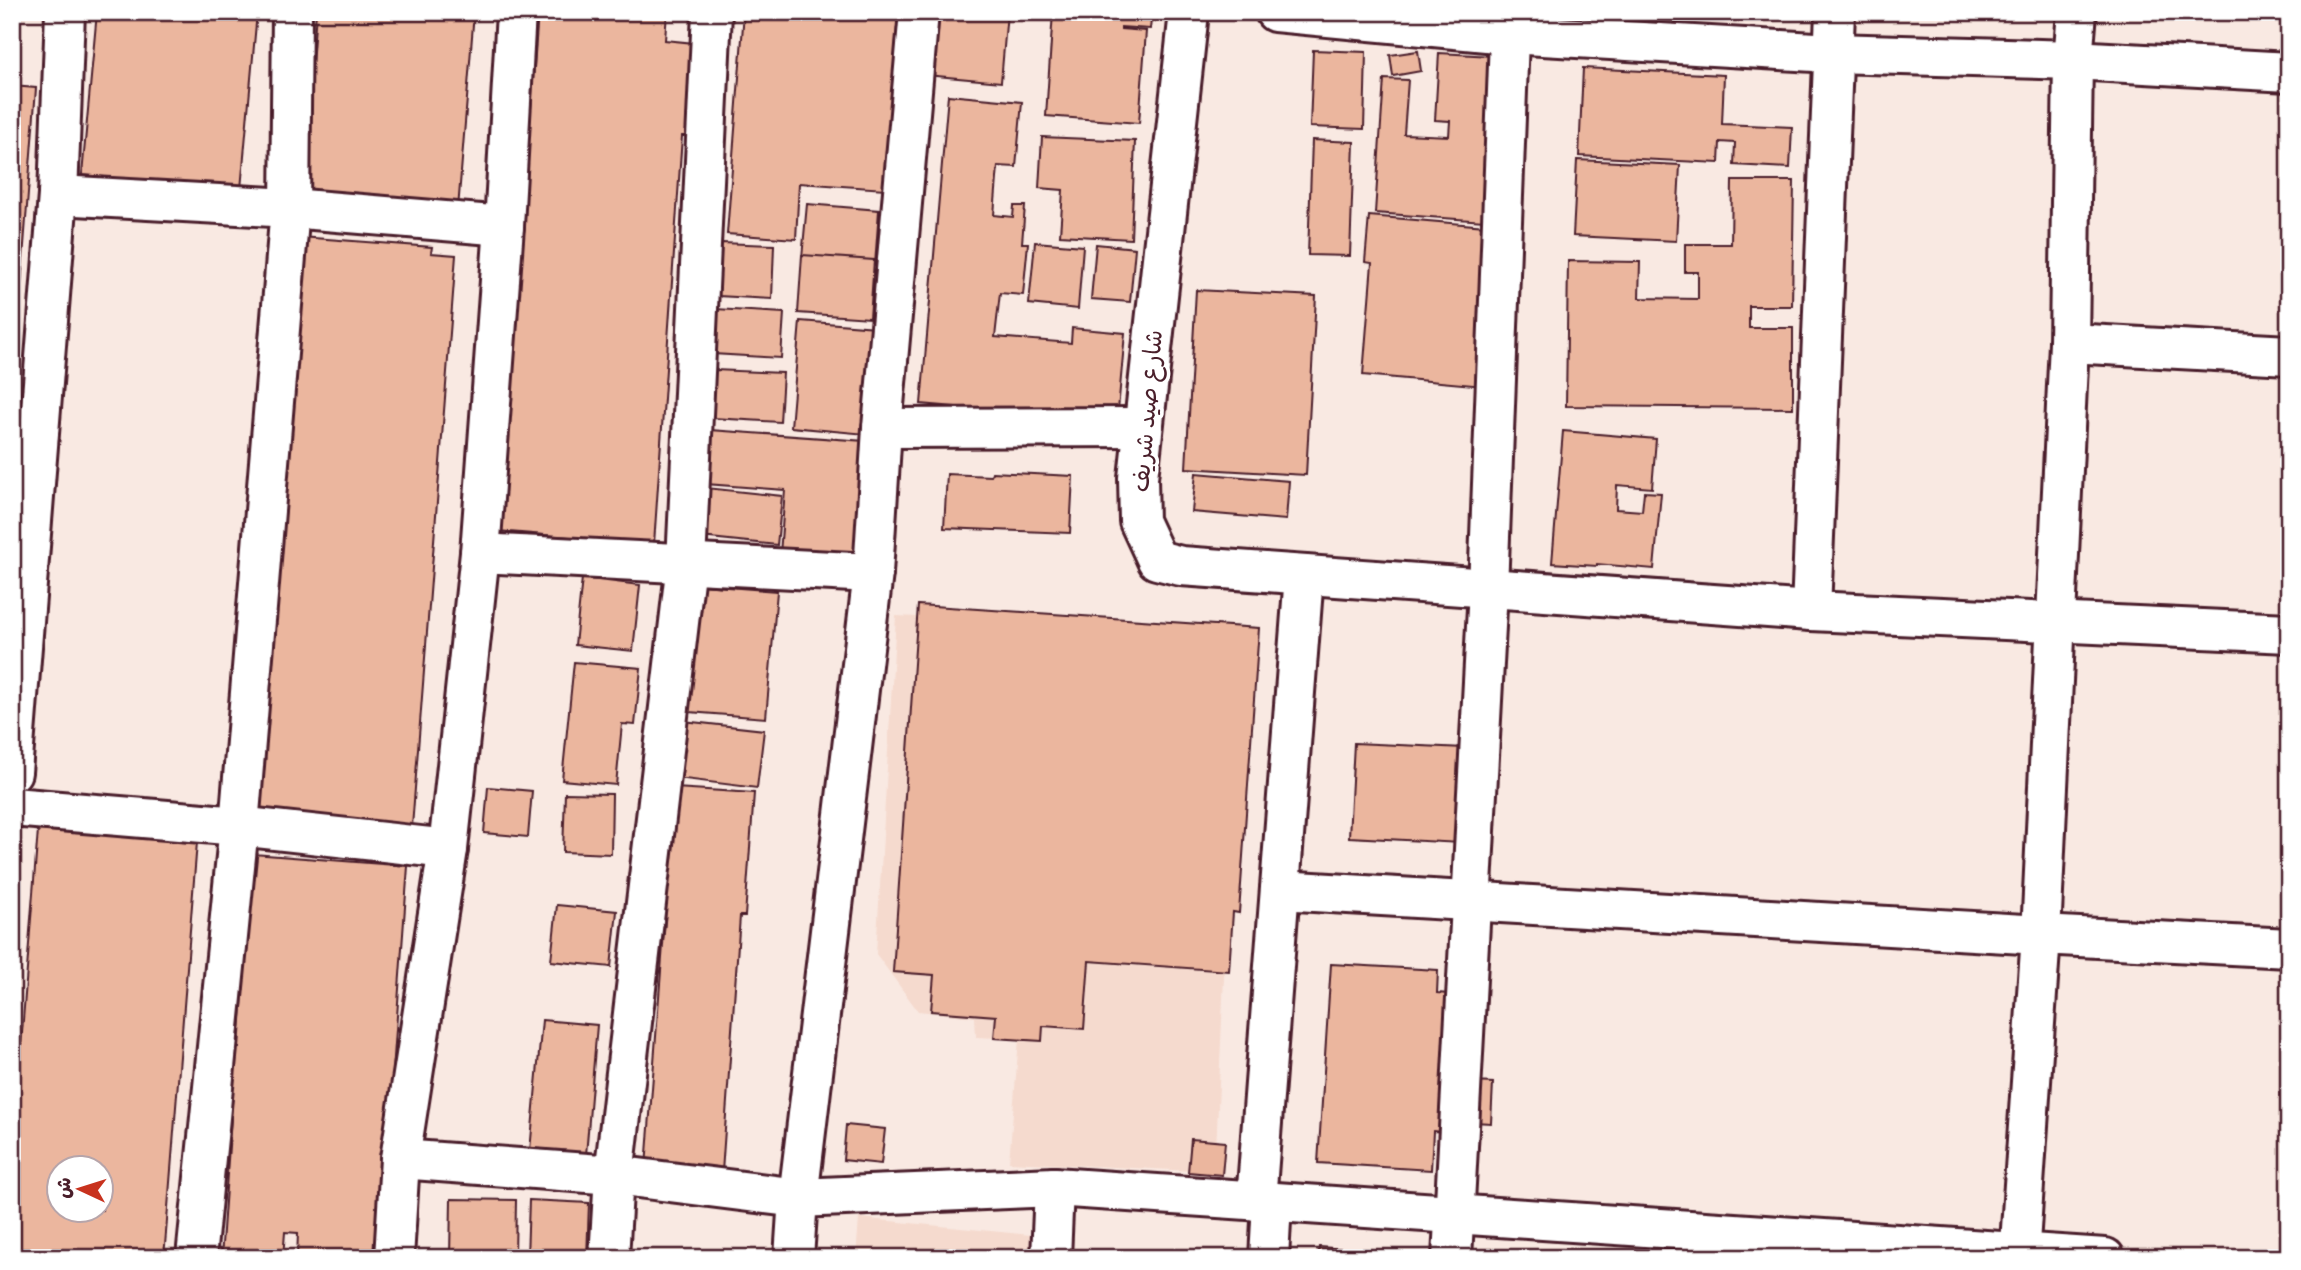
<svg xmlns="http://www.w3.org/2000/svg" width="2301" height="1270" font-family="'Patrick Hand','Playpen Sans Arabic',sans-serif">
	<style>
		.built { fill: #f5dace }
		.building { fill: #ebb69e; stroke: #4a1f2b; stroke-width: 2; fill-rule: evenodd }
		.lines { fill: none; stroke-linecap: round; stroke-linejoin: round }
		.minor-casing { stroke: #4a1f2b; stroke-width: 44 }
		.minor { stroke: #fff; stroke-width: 38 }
		.labels { text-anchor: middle; stroke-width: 7; stroke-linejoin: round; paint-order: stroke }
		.street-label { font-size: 24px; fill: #4a1f2b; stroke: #fff }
	</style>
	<rect width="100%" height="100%" fill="#f9e9e2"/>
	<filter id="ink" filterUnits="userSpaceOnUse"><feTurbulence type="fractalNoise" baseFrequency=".0143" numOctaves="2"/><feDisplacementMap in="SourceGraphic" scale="14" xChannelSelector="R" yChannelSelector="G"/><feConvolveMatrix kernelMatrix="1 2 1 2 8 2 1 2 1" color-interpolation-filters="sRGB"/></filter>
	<g filter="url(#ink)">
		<g class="built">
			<polygon points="896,616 1240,631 1215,1172 1009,1162 1019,1039 976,1037 975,1017 918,1011 876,954"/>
			<polygon points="859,1218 1041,1236 1039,1258 856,1258"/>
		</g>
		<g class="building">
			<polygon points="97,12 257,12 241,189 82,175"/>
			<polygon points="316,12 474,12 458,209 302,196"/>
			<polygon points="538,12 667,12 665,40 694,43 687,136 682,136 654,544 498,531 528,123 530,124"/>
			<polygon points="744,12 898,12 885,189 799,183 796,239 727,234"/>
			<polygon points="932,12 1007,12 1001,82 926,75"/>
			<polygon points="1053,12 1152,12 1150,29 1121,27 1121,29 1146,31 1139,123 1046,116"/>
			<polygon points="1313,50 1366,52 1364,129 1310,127"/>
			<polygon points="1418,51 1421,71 1393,76 1390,55"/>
			<polygon points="1439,53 1509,57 1498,222 1375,213 1384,79 1408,80 1404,134 1449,136 1450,121 1435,120"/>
			<polygon points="1583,68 1724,75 1722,124 1792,127 1790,168 1734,165 1735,143 1720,142 1719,163 1579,156"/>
			<polygon points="12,86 36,88 12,403"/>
			<polygon points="948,95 1022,102 1016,167 998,166 994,215 1013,217 1014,206 1025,206 1022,243 1028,243 1023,295 1000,293 995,337 1071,343 1072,328 1125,333 1117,421 921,404"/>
			<polygon points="1042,137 1135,141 1131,239 1060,235 1063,190 1039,188"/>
			<polygon points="1312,140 1354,142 1350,256 1308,255"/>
			<polygon points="1577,160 1680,165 1676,241 1573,236"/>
			<polygon points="1732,181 1794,181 1792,306 1749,306 1749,328 1793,328 1793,408 1566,406 1568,261 1640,262 1639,298 1698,299 1698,272 1685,272 1685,244 1731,244"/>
			<polygon points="807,204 879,210 875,265 802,258"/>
			<polygon points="1369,216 1497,227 1484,386 1363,375 1372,263 1365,262"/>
			<polygon points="300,237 432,247 431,253 456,255 412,827 256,815"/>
			<polygon points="1035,242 1083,246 1078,309 1029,304"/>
			<polygon points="721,243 774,245 772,299 718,296"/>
			<polygon points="1096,244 1135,248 1130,302 1091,299"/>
			<polygon points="802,255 874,260 870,318 798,313"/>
			<polygon points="1196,290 1316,296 1306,475 1186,468"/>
			<polygon points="715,309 784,313 781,358 713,354"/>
			<polygon points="800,321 876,327 866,434 791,427"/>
			<polygon points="714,370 783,373 780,422 712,418"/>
			<polygon points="710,430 865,441 857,559 780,554 785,490 706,484"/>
			<polygon points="1563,431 1656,439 1652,488 1617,485 1616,509 1642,511 1644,492 1661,493 1654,569 1597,564 1597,566 1552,563"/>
			<polygon points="992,472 1073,476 1070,533 944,528 947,474 991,476"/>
			<polygon points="1196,473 1289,481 1286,520 1192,512"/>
			<polygon points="706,488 782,496 777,545 701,537"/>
			<polygon points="582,578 640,585 633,651 575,645"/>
			<polygon points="701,585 777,591 766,718 689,712"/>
			<polygon points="918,605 1259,628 1239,913 1233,912 1229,971 1089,961 1084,1029 1043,1026 1042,1041 994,1038 996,1016 931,1011 934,975 893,972"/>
			<polygon points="574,662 641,668 635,725 622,724 616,785 562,780"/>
			<polygon points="683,721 764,730 757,788 676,778"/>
			<polygon points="1354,743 1465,748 1461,843 1349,837"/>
			<polygon points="488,787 532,791 528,837 484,833"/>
			<polygon points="675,788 754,793 745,916 740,916 722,1172 646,1167"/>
			<polygon points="565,793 612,794 611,854 563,852"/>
			<path d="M38,830l159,12 -33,416h-152v-99zM60,1168h42v42h-42z"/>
			<polygon points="253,854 408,866 385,1180 377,1258 297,1258 298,1233 285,1232 283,1258 221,1258 236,1048 239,1048"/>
			<polygon points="557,905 617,911 611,967 551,961"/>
			<polygon points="1331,964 1438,970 1437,993 1462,995 1453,1133 1433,1131 1431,1170 1318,1163"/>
			<polygon points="542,1020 597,1025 586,1155 530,1151"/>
			<polygon points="1474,1082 1493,1083 1491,1123 1456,1121"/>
			<polygon points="846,1125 885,1129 881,1164 843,1160"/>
			<polygon points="1191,1139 1225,1142 1222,1175 1188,1172"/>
			<polygon points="451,1199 516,1200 515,1258 450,1258"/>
			<polygon points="529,1200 589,1203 587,1258 527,1258"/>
			<polygon points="1319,1247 1416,1254 1416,1258 1318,1258"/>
		</g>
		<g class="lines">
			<defs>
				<g id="minor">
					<polyline points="1189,12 1138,478 1139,521 1157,560 1181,566 1811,611 2289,633"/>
					<polyline points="1275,12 1508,34 1832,53 2073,60 2289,72"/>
					<polyline points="58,195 290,208 504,226"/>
					<polyline points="2069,343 2289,355"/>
					<polyline points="882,428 1143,427"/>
					<polyline points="480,553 873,573"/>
					<polyline points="1811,611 1835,12"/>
					<polyline points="12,772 58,195 65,12"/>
					<polyline points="12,807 239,826 448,849"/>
					<polyline points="1280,890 2041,935 2289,948"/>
					<polyline points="400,1159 614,1175 798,1198 1054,1187 2105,1258"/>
					<polyline points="1256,1201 1304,575"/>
					<polyline points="196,1258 239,826 290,208 292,12"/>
					<polyline points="394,1258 400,1159 448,849 480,553 504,226 516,12"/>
					<polyline points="609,1258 614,1175 686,563 712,12"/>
					<polyline points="794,1258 798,1198 873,573 882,428 919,12"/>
					<polyline points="1051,1258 1054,1187"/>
					<polyline points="1269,1258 1272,1202"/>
					<polyline points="1452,1258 1488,589 1510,12"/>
					<polyline points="2019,1258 2041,935 2069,343 2073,60 2077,12"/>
				</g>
			</defs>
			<use href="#minor" class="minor-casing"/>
			<use href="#minor" class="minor"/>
		</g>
	</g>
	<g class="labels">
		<g class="street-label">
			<text transform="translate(1147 411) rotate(-85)" y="8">شارع صيد شريف</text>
		</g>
	</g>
	<rect width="2301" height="1270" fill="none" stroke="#fff" stroke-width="42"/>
	<rect x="21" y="21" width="2259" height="1228" fill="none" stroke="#4a1f2b" stroke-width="2.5" filter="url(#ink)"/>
	<g transform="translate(80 1189) rotate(274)"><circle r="33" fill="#ffffff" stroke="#b7a5aa" stroke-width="2"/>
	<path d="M0-5L12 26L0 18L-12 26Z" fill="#c8321e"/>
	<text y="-10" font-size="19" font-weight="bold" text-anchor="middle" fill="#4a1f2b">ش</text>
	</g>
</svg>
